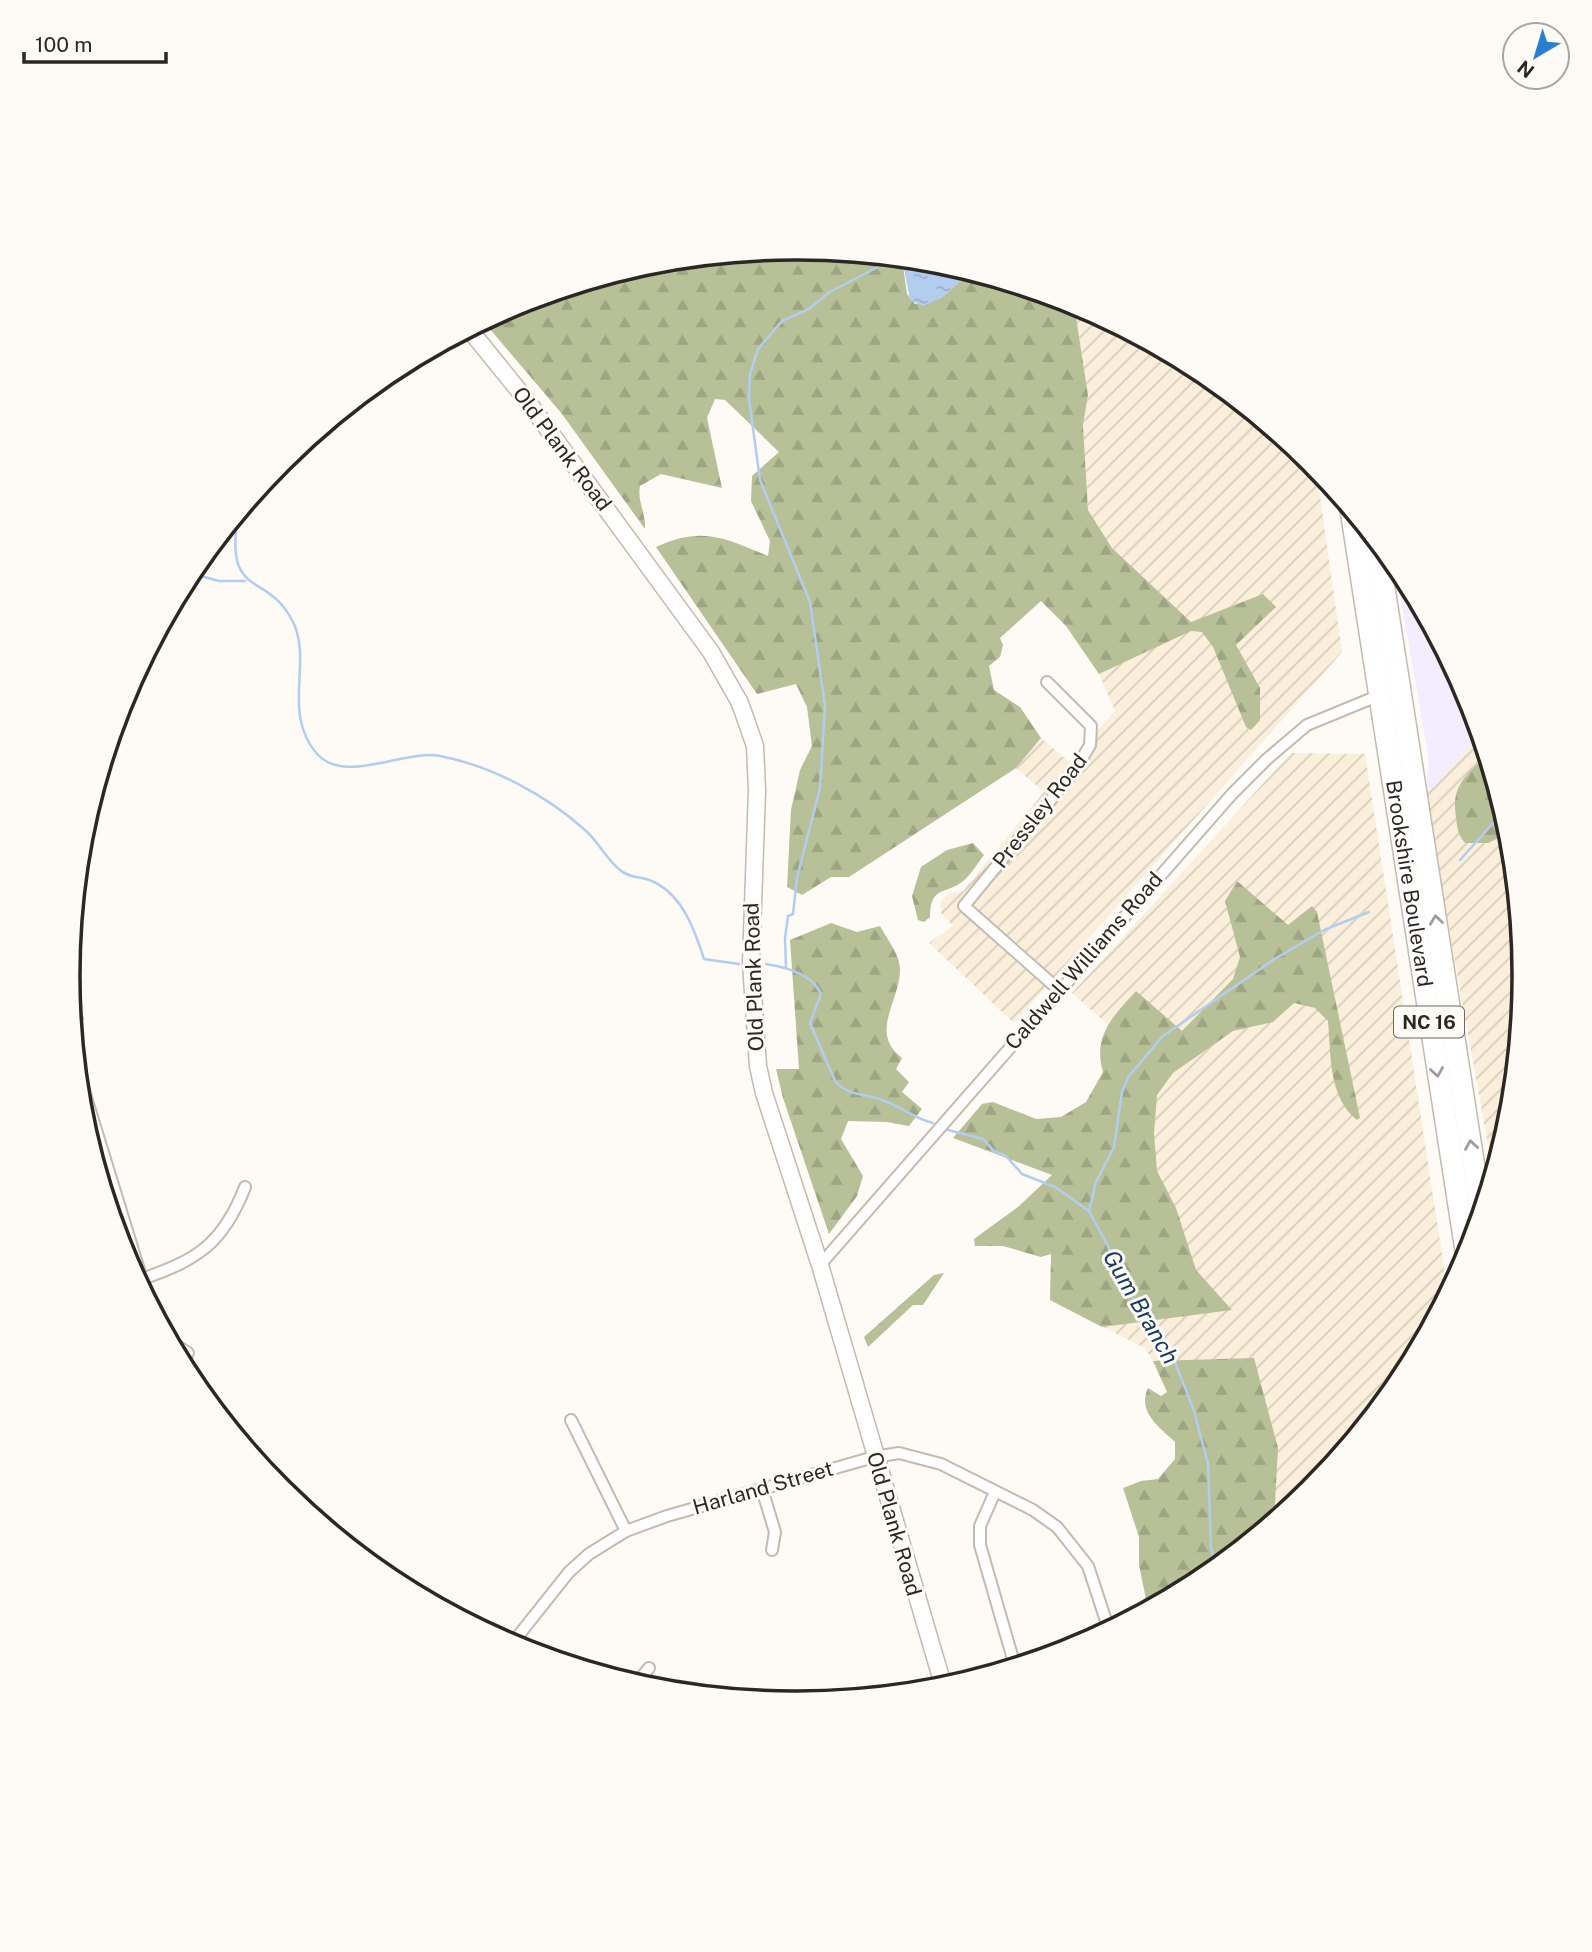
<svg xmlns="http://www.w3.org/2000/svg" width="1592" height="1952" font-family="'Public Sans',sans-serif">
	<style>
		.commercial { fill: #f3eeff }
		.industrial { fill: url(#industrial-furrows) }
		.forest { fill: url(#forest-firs) }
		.water { fill: url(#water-ripples) }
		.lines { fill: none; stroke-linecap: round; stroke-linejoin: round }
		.stream { stroke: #b3cdef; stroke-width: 2.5 }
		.street-casing { stroke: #c3bab1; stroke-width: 14 }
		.secondary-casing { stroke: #c3bab1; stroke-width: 19 }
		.highway-casing { stroke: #c3bab1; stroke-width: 24 }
		.street { stroke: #fff; stroke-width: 10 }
		.secondary { stroke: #fff; stroke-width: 16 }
		.highway { stroke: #fff; stroke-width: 21 }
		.oneway { stroke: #a09e9c }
		.labels { text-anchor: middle; stroke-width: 6; stroke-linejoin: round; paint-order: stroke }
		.shield { fill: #fefaf6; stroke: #6a6763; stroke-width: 2 }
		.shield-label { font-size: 19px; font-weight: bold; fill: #2b2824 }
		.street-label { font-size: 21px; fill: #2b2824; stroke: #fefaf6 }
		.water-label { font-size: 23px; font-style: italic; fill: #183b65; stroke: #fefaf6 }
		.rim { fill: none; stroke: #2b2824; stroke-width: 3.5 }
	</style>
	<defs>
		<pattern id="industrial-furrows" width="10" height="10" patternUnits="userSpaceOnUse" patternTransform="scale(1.75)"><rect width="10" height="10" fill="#fbefdb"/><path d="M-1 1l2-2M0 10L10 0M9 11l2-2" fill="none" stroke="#d7cdbc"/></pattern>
		<pattern id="forest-firs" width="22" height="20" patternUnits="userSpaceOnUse" patternTransform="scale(1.75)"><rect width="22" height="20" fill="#b8c098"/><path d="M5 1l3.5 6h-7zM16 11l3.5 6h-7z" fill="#9ea583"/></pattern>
		<pattern id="water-ripples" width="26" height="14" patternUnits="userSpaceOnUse" patternTransform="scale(1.75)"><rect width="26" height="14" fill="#b3cdef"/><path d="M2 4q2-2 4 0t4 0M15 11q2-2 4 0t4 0" fill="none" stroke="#9ab0cd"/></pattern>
	</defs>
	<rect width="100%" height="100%" fill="#fefaf6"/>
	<polygon class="commercial" points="1404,577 1468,698 1480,735 1425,796 1429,760 1399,589"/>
	<g class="industrial">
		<polygon points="1074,304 1201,371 1316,468 1342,652 1014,1023 929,943 953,926 941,913 941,901 949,893 963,891 1044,792 1016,768 1041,738 1069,762 1115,711 1099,674 1197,628 1112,548 1088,510 1083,425 1088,395"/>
		<polygon points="1480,735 1510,834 1524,976 1510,1118 1493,1172 1425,796"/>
		<polygon points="1291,753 1365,754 1448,1293 1443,1303 1436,1304 1436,1314 1401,1381 1310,1491 1229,1557 1247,1515 1145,1348 1050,1300 1052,1247 1129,1043 1072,993"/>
	</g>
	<g class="forest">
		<path d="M796,248l106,11 5,35 8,10 26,-6 30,-26 103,32 14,91 -5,30 5,85 24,38 79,74 72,-28 13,13 -40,38 24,43v32l-9,10 -5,-3 -33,-80 -11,-15 -11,-1 -92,43 -33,-48 -25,-25 -41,37 3,7 -3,12 -11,9 5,24 26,17 21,31 -25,30 -167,109h-18l-29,18 -15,-8 4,-77 9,-40 12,-24 -5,-39 -11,-23 -39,10 -101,-147c46,-21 68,-9 112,9l2,-15 -19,-40 1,-25 27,-24 -54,-52 -10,-1 -8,19 15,70 -61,-14 -21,12c-3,15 6,27 5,43l-83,-115 -78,-92 34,-19 136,-41z"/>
		<path d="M1486,755l23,78 -21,10h-23c-7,-8 -8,-15 -9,-26 -5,-31 9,-40 30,-62z"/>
		<path d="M973,843l11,12c-7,9 -14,21 -22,27 -16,12 -32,4 -32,35l-6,5 -6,-2 -6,-24 9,-29 26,-17z"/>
		<path d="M1237,881l51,44 24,-19 5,6 43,206 -3,2c-29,-23 -26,-66 -29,-99l-13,-13 -21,-5 -21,19 -40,9 -60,42 -16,22 -3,38 3,38 19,37 20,62 36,40 -130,17 -52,-27 1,-46 -10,3 -38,-11h-28l-1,-7 44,-32 34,-32 -99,-37 29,-34 11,-2 43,17 25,-2 25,-15 17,-30c-11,-36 11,-57 33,-81l46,40 51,-52 7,-22 -15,-56z"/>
		<path d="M831,923l26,9 23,-6c7,13 21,30 20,45 -1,32 -31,62 2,87l-6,11 13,13 -7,10 20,17 -13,17 -22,-4 -39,-1 -7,18 22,37 -6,20 -28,38 -46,-136 -7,-29h23l-9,-129z"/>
		<polygon points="944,1273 923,1305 913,1305 868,1347 864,1337 934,1275"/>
		<path d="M1254,1358l24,90 -4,73 -74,60 -52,28 -9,-44v-28l-16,-49 18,-7 17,-2 17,-20v-17c-16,-15 -38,-30 -27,-54l13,8 6,-4 -14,-31z"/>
	</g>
	<polygon class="water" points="902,259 938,262 971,272 941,298 923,306 910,300"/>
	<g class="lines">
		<g class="stream">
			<path d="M238,514c-14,88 29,55 55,108 20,41 -12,90 24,132 28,31 88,-5 123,2 52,10 106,39 145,74 13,11 21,29 35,40 10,9 23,6 34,12 29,14 41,49 50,77l35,5"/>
			<polyline points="190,573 219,581 245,581"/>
			<polyline points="1460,860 1503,812"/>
			<path d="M766,964c20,3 46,10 55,30l-11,29 25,58c14,16 29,12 47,19 19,6 30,18 51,23"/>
			<polyline points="786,967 785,938 788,916 793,914 797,878 820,788 825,706 810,602 760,480 749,399 750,374 758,349 782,321 809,309 828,293 895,258"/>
			<polyline points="948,1130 983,1139 994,1151 1006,1156 1022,1174 1055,1187 1089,1211 1108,1246 1124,1287 1168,1344 1194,1411 1208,1464 1211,1548 1217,1567"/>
			<polyline points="1089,1211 1096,1182 1114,1147 1122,1092 1129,1076 1163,1036 1273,960 1324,930 1369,912"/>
		</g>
		<defs>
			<g id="street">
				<polyline points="1047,682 1091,726 1090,745 1076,769 964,906 1059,990"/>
				<polyline points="73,1024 77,1018"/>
				<polyline points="77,1068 148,1299"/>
				<polyline points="820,1265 1232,794 1267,759 1307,725 1380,695"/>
				<path d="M142,1279c55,-19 81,-35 103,-92"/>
				<polyline points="170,1341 188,1353"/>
				<polyline points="571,1420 626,1531"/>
				<polyline points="762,1489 775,1532 772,1550"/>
				<polyline points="995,1492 980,1526 980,1545 1015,1666"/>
				<polyline points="511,1645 569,1572 589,1554 626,1531 667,1516 874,1457 899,1453 941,1464 1033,1510 1057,1527 1088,1566 1109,1630"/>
				<polyline points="636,1684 649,1668"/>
				<polyline points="851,1698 858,1698"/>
			</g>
			<polyline id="secondary" points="469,329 528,402 711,652 740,703 755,746 757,790 751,963 758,1066 764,1093 820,1265 944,1688"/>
			<g id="highway">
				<path id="s1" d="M1351,510l116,747"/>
				<polyline points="1377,543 1481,1212"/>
			</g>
		</defs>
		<use href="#street" class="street-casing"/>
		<use href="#secondary" class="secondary-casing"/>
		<use href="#highway" class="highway-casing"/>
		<use href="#street" class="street"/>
		<use href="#secondary" class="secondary"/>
		<use href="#highway" class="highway"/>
	</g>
	<defs><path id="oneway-chevron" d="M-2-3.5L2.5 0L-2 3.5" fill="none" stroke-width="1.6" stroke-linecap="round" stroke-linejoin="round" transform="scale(1.75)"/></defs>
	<g class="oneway">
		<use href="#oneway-chevron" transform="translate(1436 920) rotate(-98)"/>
		<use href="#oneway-chevron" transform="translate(1437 1072) rotate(81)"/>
		<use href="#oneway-chevron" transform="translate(1471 1145) rotate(-99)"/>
	</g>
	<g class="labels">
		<rect class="shield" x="1394" y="1006.5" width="70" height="31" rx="5"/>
		<g class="shield-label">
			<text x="1429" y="1029">NC 16</text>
		</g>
		<g class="street-label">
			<text transform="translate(562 449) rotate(53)" y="7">Old Plank Road</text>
			<text transform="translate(1040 811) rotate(-52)" y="7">Pressley Road</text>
			<text dy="7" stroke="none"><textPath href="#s1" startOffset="378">Brookshire Boulevard</textPath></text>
			<text transform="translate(1084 961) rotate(-49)" y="7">Caldwell Williams Road</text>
			<text transform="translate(754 977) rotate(-92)" y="7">Old Plank Road</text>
			<text transform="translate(763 1488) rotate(-16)" y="7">Harland Street</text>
			<text transform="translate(894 1524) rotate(74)" y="7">Old Plank Road</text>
		</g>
		<g class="water-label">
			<text transform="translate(1141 1307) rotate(60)" y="8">Gum Branch</text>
		</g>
	</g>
	<path d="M0 0H1592V1952H0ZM795 260H797A715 715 0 0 1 1512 975V976A715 715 0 0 1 797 1691H795A715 715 0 0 1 80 976V975A715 715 0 0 1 795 260Z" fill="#fefaf6" fill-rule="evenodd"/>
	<path class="rim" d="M795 260H797A715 715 0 0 1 1512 975V976A715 715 0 0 1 797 1691H795A715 715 0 0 1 80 976V975A715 715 0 0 1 795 260Z"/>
	<g transform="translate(1536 56) rotate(218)"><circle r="33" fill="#fefaf6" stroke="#aaa6a2" stroke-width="2"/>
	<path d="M0-5L12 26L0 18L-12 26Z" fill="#2880ce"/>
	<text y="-10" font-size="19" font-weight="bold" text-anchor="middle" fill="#2b2824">N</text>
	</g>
	<path d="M24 52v10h142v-10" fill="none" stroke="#2b2824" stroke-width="3.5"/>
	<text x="35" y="52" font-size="21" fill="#2b2824" stroke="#fefaf6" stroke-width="5" paint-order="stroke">100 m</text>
</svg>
